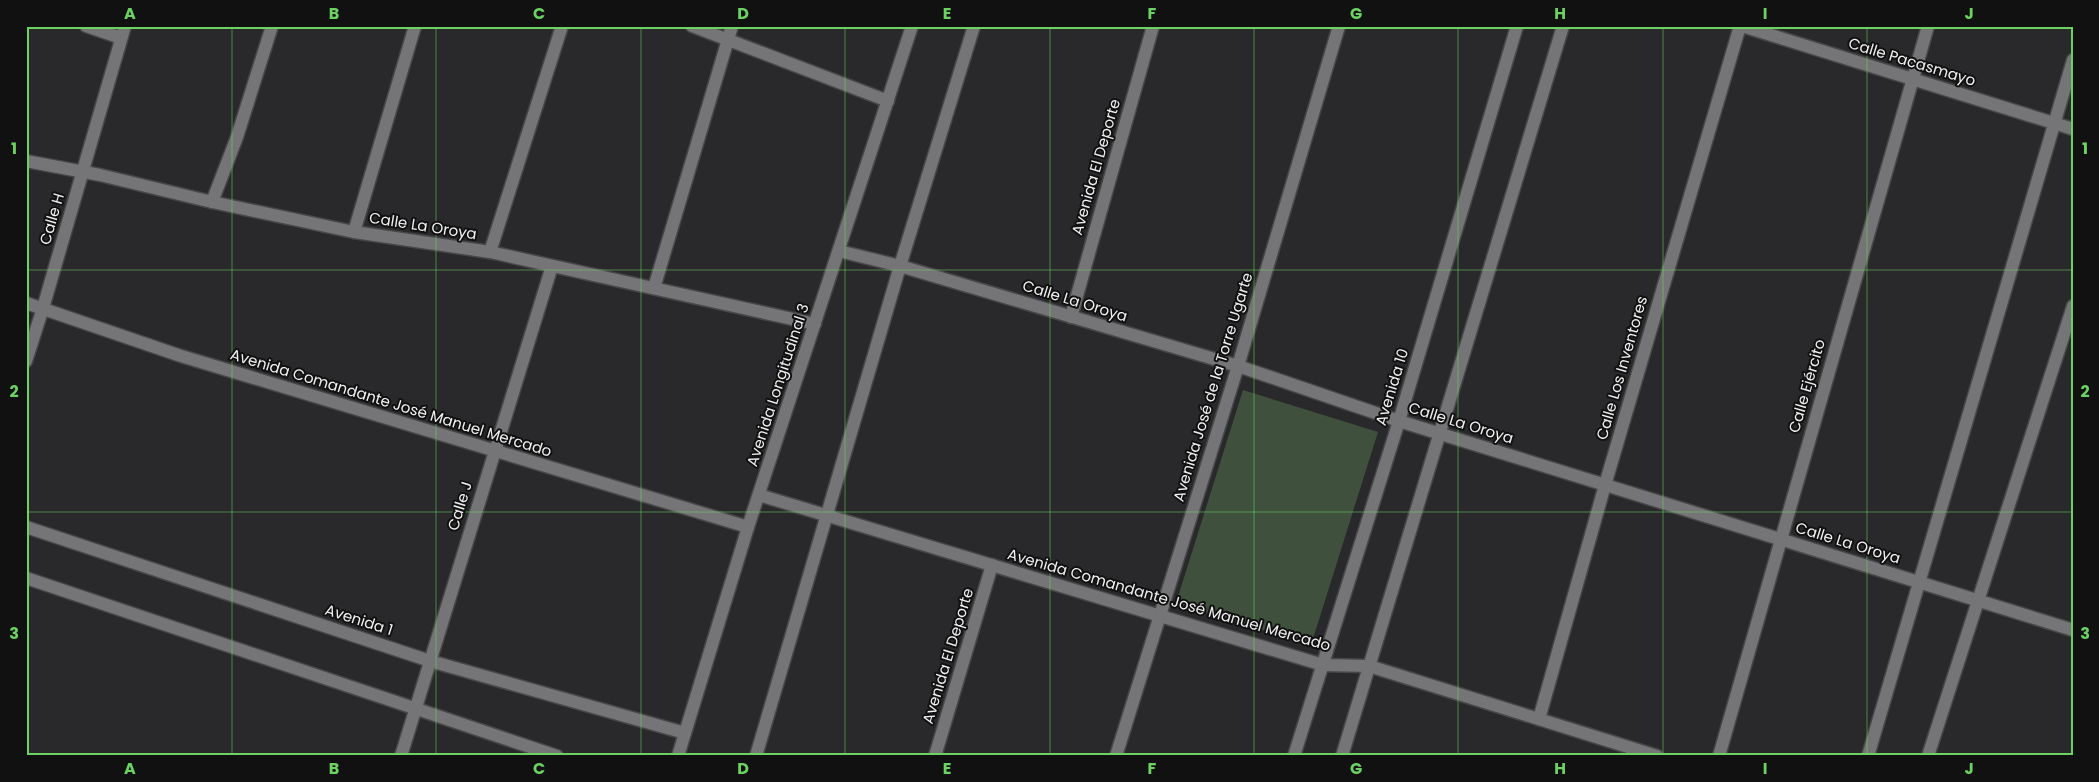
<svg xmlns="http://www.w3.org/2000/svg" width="2099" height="782" font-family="Poppins,sans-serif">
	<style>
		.green { fill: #3f513d }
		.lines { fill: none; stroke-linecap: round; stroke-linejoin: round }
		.minor-casing { stroke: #474748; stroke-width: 15 }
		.minor { stroke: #757578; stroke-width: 12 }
		.grid { fill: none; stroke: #6cd362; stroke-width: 1; stroke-opacity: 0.55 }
		.labels { text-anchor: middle; stroke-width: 4; stroke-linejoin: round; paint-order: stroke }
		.street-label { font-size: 15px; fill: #f0f0f1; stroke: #111112 }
		.neatline { fill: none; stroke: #6cd362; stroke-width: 2 }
		.grid-label { font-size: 16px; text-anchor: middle; font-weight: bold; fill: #6cd362 }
	</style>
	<rect width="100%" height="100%" fill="#29292b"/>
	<polygon class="green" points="1243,390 1378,432 1311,645 1176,603"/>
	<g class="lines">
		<defs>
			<g id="minor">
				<polyline points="86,26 121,38"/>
				<polyline points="692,26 888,101"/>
				<polyline points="1742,26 2073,129"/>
				<polyline points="26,161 100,175 212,202 354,232 490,252 815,324"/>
				<polyline points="212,202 237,137 272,26"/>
				<polyline points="354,232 415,26"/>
				<polyline points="839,251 900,266 1238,366 1399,421 2073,630"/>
				<polyline points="490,252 562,26"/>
				<polyline points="654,288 732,26"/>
				<polyline points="26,303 181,356 748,527"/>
				<polyline points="1071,317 1153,26"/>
				<polyline points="26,361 43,308 125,26"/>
				<polyline points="759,495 1323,665 1369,666 1657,756"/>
				<polyline points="26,527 430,661 685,733"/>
				<polyline points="26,578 557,756"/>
				<polyline points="1539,719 1605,485 1740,26"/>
				<polyline points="401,756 552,266"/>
				<polyline points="678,756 748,527 912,26"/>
				<polyline points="756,756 900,266 974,26"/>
				<polyline points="935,756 992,565"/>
				<polyline points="1116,756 1238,366 1339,26"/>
				<polyline points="1294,756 1399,421 1517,26"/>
				<polyline points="1342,756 1563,26"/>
				<polyline points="1719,756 1928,26"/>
				<polyline points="1868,756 2073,60"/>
				<polyline points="1928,756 2073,306"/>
			</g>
		</defs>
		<use href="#minor" class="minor-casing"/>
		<use href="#minor" class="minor"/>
	</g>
	<path class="grid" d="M232,26v730M436,26v730M641,26v730M845,26v730M1050,26v730M1254,26v730M1458,26v730M1663,26v730M1867,26v730M26,270h2047M26,512h2047"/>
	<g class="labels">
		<g class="street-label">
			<text transform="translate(1912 62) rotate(17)" y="5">Calle Pacasmayo</text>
			<text transform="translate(1096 167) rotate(-74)" y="5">Avenida El Deporte</text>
			<text transform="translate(52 219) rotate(-74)" y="5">Calle H</text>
			<text transform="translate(423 226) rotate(9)" y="5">Calle La Oroya</text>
			<text transform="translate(1075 301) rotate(17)" y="5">Calle La Oroya</text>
			<text transform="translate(1622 368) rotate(-74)" y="5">Calle Los Inventores</text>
			<text transform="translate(778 385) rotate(-72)" y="5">Avenida Longitudinal 3</text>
			<text transform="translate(1807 386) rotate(-74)" y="5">Calle Ejército</text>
			<text transform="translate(1213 387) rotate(-73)" y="5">Avenida José de la Torre Ugarte</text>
			<text transform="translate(1392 387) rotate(-73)" y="5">Avenida 10</text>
			<text transform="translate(391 403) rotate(17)" y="5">Avenida Comandante José Manuel Mercado</text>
			<text transform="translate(1461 423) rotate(17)" y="5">Calle La Oroya</text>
			<text transform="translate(460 506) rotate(-73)" y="5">Calle J</text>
			<text transform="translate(1848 543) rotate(17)" y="5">Calle La Oroya</text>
			<text transform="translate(1169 600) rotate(16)" y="5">Avenida Comandante José Manuel Mercado</text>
			<text transform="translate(359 620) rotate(18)" y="5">Avenida 1</text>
			<text transform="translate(948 656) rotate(-73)" y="5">Avenida El Deporte</text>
		</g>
	</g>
	<rect width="2099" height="782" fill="none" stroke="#111112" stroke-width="55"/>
	<rect x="28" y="28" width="2044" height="726" class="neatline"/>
	<g class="grid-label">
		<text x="130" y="19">A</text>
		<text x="334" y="19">B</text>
		<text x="539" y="19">C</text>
		<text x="743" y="19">D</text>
		<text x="947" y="19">E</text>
		<text x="1152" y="19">F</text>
		<text x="1356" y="19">G</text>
		<text x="1560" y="19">H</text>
		<text x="1765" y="19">I</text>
		<text x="1969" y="19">J</text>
		<text x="14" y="154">1</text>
		<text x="2085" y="154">1</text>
		<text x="14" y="397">2</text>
		<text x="2085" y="397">2</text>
		<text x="14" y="639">3</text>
		<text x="2085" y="639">3</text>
		<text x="130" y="774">A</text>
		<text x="334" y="774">B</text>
		<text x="539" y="774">C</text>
		<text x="743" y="774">D</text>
		<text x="947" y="774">E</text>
		<text x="1152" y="774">F</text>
		<text x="1356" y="774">G</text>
		<text x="1560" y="774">H</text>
		<text x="1765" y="774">I</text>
		<text x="1969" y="774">J</text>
	</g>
</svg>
